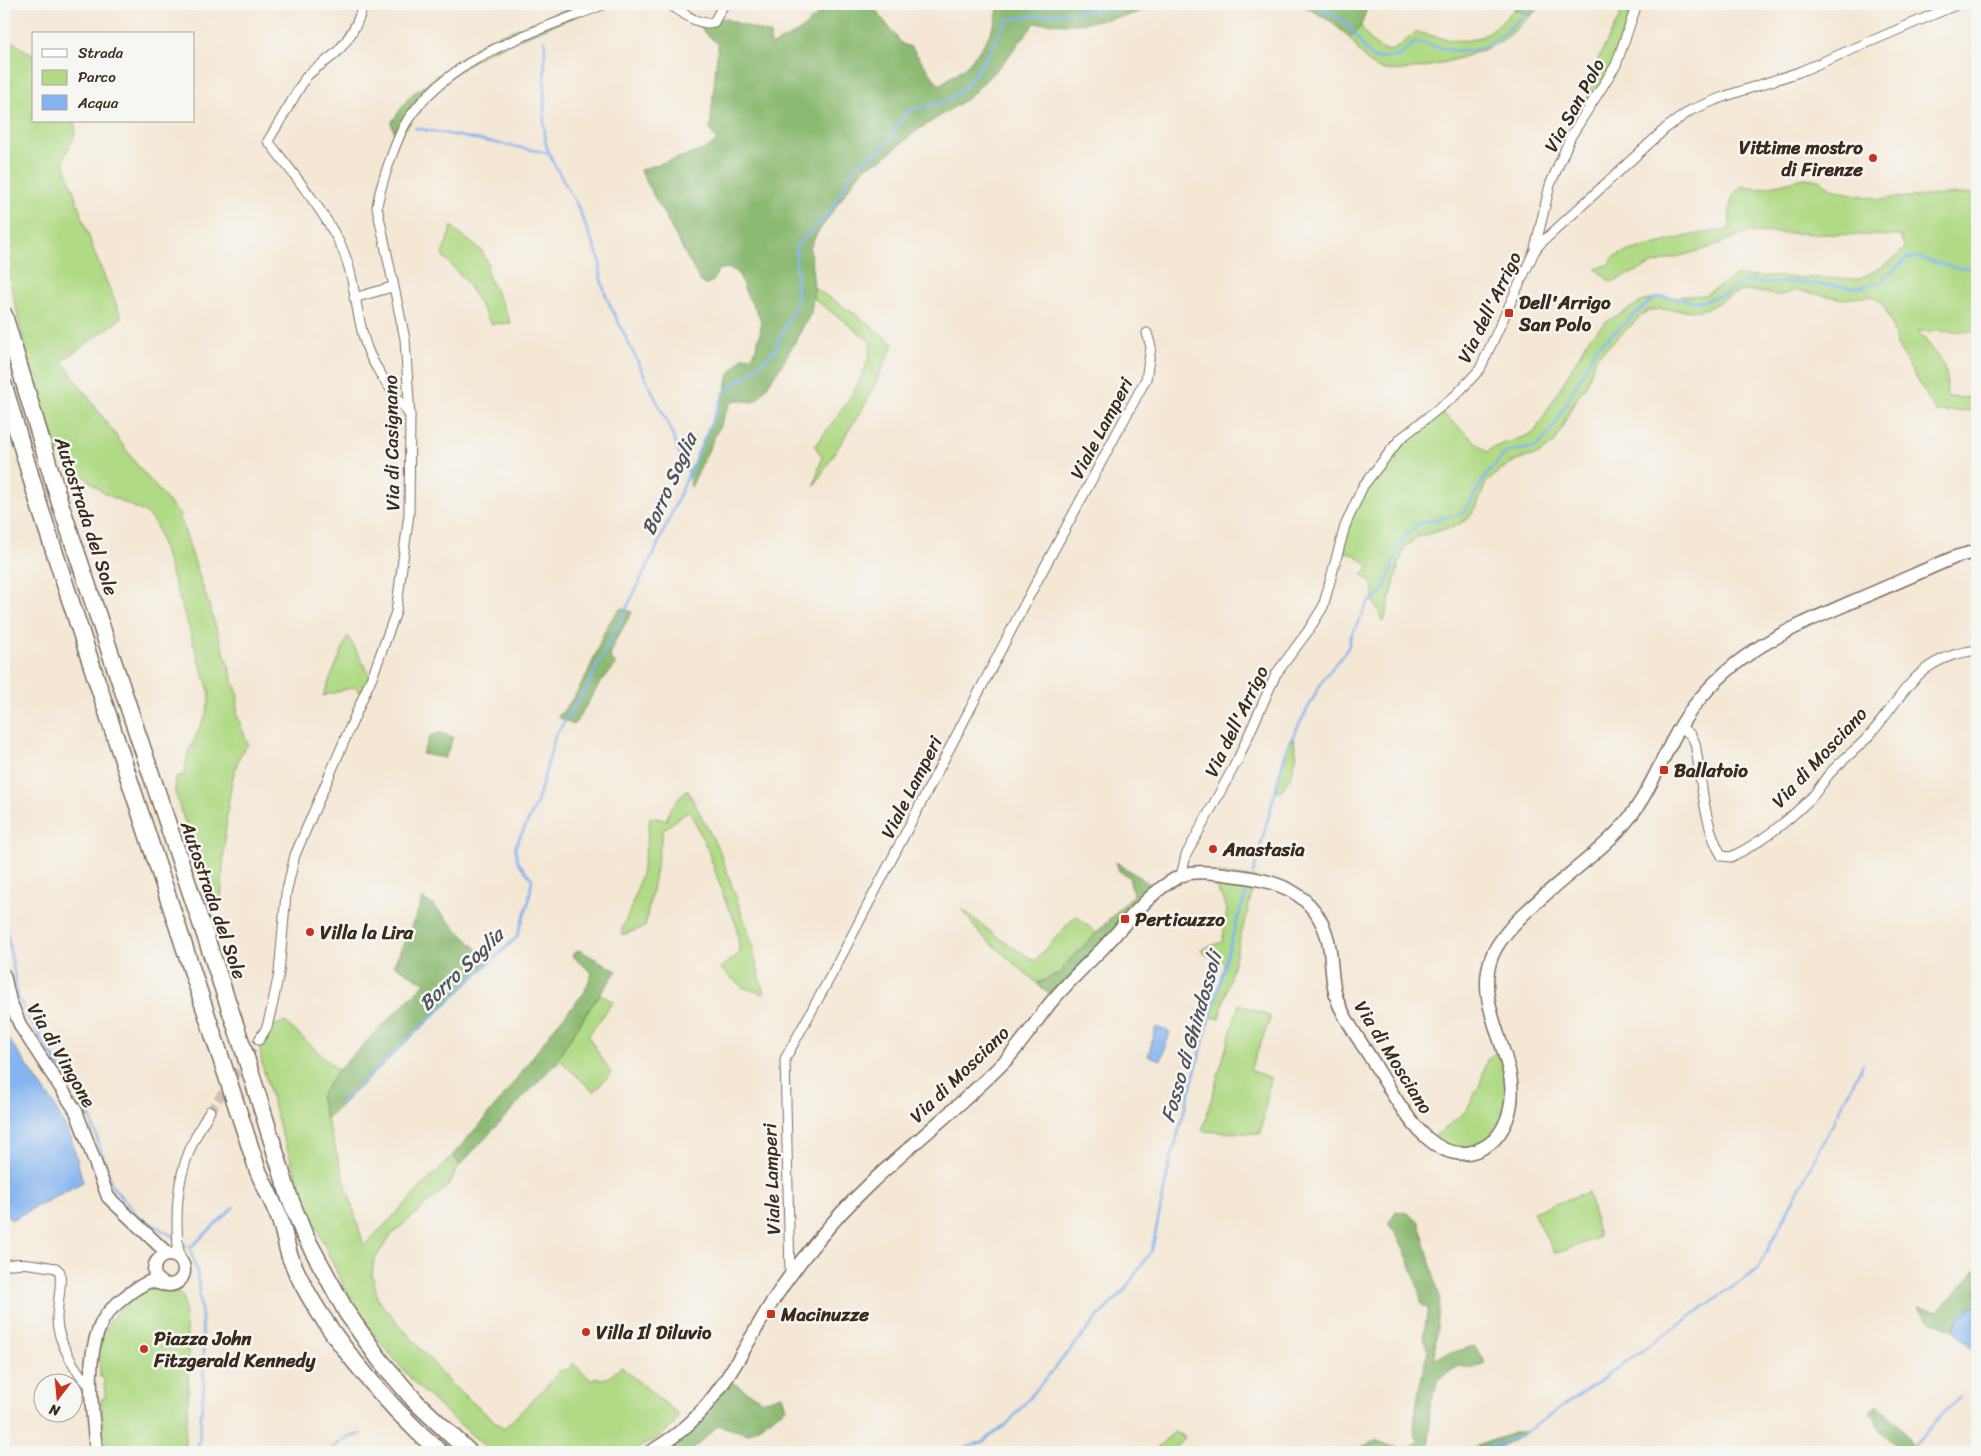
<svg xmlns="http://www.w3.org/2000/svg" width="1981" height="1456" font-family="Sriracha,sans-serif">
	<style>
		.green { fill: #b0da85; stroke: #768252 }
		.forest { fill: #8cba72; stroke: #647248 }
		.water { fill: #84b4ef; stroke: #606f86 }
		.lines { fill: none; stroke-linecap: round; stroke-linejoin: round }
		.stream { stroke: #84b4ef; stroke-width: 2.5 }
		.street-tunnel { stroke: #cfc1b0; stroke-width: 9; stroke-dasharray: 9 4.5; stroke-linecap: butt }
		.street-casing { stroke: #7c6c5e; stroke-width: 11 }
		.secondary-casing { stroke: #7c6c5e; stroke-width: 15 }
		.highway-casing { stroke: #7c6c5e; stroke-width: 19 }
		.street { stroke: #fff; stroke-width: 9 }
		.secondary { stroke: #fff; stroke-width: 12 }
		.highway { stroke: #fff; stroke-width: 16 }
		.poi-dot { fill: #c8321e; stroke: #f6f6f2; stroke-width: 2 }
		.labels { text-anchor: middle; stroke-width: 5; stroke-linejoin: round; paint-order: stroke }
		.street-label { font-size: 19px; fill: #3b2a1e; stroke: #f6f6f2 }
		.poi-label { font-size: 19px; font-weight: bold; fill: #3b2a1e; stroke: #f6f6f2; text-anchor: start }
		.water-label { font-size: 20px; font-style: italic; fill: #51535d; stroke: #f6f6f2 }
	</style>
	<rect width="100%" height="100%" fill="#f6f6f2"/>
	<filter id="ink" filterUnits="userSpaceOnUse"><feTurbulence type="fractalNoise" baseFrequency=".02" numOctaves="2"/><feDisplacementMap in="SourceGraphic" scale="10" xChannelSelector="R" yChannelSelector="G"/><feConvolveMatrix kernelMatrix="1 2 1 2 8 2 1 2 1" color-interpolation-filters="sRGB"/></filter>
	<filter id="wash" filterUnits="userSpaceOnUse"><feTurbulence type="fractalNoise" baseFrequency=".0096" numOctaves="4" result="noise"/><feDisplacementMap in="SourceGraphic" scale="20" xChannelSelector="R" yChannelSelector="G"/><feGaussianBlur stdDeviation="1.12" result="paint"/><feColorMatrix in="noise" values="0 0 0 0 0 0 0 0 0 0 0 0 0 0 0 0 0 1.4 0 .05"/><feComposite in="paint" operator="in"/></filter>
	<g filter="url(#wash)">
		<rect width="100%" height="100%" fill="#f4e7d4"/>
		<g class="green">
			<polygon points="1623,4 1637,4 1616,65 1571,136 1589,94 1588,79 1619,18"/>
			<path d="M1514,9l16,7c-9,7 -16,17 -26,23 -20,15 -107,41 -129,28 -11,-6 -18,-20 -25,-29l11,-12c6,11 19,30 34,23 7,-4 14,-11 19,-16 11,0 21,4 32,6 34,6 46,-6 68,-30z"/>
			<path d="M4,36l30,20v65h41v13l-12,26 33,97 26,61 -60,43 75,104 42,49 59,181 -1,20 11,30c-24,20 -24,124 -27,157l-9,2 -37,-112 1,-15 8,-2 4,-22 18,-38 4,-21 -54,-169 -10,-12 -44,-21 -27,-24 -4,5 -21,-37 -27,-81 1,-12 -20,-89z"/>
			<path d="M1805,178l14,2 14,9 14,4 32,6 98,-6v139l-59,-1c10,13 27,29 29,47 1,7 -2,12 1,19l29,1v12l-41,2 -39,-67 -6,-23 -10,-21 -9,-5 -28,3 -49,-9c-19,11 -28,0 -48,1 -16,0 -27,13 -42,18 -19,5 -38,-3 -58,2l-51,46 -9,27 -15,22 -17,36 -15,12 -24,6 -17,11 -13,12 -10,25 -8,11 -15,8 -36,10 -12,10 -6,17 -15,58 -11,-22 1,-14 -12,-12 8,-6 -13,-12 -18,-7 24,-63 37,-47 38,-30 49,43 5,-4 42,-15 56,-96 16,-15 33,-19 15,-5 50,-3 33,-19 122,3 30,-16 16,-15 -5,-12 -153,-4 -39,16 -55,16 -42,18 -15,-13 13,-5 5,-7 15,-6 63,-16 38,-6c0,-15 -2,-34 12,-43l16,3z"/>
			<polygon points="452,226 457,232 482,251 488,264 487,274 511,323 491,324 466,281 442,255"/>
			<path d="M814,288l41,26 39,30 -30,62 -50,80 8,-29 -7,-11c20,-28 58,-71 55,-105l-57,-43z"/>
			<polygon points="348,636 371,677 364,694 354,687 323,696"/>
			<polygon points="1293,738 1297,755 1290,778 1280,792 1275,792 1287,747"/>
			<path d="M687,789l33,63 29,82 15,60 -22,-7 -22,-19 20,-15 -4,-30 -10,-20 -18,-53 -19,-40 -26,20 -18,97 -23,8v-6c17,-36 24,-72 28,-112l16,3 5,-12z"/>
			<polygon points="1218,873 1256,878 1219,1019 1210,1017 1225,963 1204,954 1201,949 1222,942 1223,938 1227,910 1225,902 1214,885"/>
			<polygon points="962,909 1000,939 1035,961 1076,915 1097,934 1070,959 1061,972 1037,983 979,933"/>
			<polygon points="600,994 613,1002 588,1036 611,1073 594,1092 562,1062 554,1065 562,1050"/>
			<polygon points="1239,1004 1271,1017 1250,1070 1271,1078 1260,1134 1202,1131"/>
			<path d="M285,1022l53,48 -18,27 44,149 89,-91 7,10 -6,9 -4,10 -58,50 -18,26 -2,14 6,26 74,85 52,44 52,-53 2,-5 9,-1 6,-7 19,18 3,-4c12,5 17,-2 26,-10l56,46 1,6 -5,3 2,2 -19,15 -25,13h-140l-73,-65 -48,-57 -31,-53 -27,-60 -31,-85 -19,-68 -3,-24 8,-13z"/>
			<polygon points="1502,1047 1511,1078 1504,1127 1474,1151 1429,1141 1466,1111 1480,1084 1487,1060"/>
			<polygon points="1588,1192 1599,1237 1555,1254 1533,1212"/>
			<path d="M155,1285l10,5 10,-1 8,7 6,62 -1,47 -4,47h-81l-2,-53 4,-1 -1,-20 -4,-1c0,-11 -2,-24 1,-35 6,-26 30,-47 54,-57z"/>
			<polygon points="1174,1432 1185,1437 1171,1452 1152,1452"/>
		</g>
		<g class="forest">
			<polygon points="580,4 585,4 588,11 485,53 440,84 397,140 391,123 410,96 485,41"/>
			<path d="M829,4h42l31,40 9,3 28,38c10,-7 21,-13 29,-21 13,-14 33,-42 29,-60h163l-33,12 -52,8 -40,-1 -33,41 -34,34 -50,32 -37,30 -16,7 -7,8 -42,60 -6,13 4,40 -3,25 -30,53 -20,29 -8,7 -17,-2 -6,4 -39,83 -2,-14 36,-82 4,-16 14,-18 10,-1c3,-9 8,-21 8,-31 0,-11 -8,-19 -13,-28 -9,-15 -5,-34 -30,-27l-5,11 -8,4 -5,-4 -60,-111 64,-20 13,-9 -7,-12 8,-85 -14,-12 -5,-10 20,-5 51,17 1,12 29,-15z"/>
			<polygon points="1301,4 1379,4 1367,8 1361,26 1350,38 1330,21"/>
			<polygon points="1519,4 1545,4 1530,16 1514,9"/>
			<path d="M621,608l11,4 -18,31 -4,14 6,8 -16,18 -26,42 -16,-8c16,-18 27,-36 36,-59 9,-22 10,-32 27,-50z"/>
			<polygon points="440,733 453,737 445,758 422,754 430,736"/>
			<polygon points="1116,862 1159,890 1054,998 1037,984 1061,972 1064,966 1133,895 1129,877 1119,871"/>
			<polygon points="423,899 434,906 490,962 326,1119 320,1097 338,1070 425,983 394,965"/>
			<polygon points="579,950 617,971 585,1015 554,1065 460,1165 453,1155 503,1097 554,1028 584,993 592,973 572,955"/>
			<path d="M1396,1211l11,2 12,9 21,76 -6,60 40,-12 12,17 -15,6 -12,-3 -21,13 -9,31 1,22 -3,19 1,1h-76l23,-12c15,6 30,13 44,2 -1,-3 -3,-4 -4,-7 -4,-11 9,-71 13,-85l-5,-11 5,-31 -6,-3c-4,-21 -19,-67 -34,-81z"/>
			<polygon points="1977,1269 1977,1305 1956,1322 1955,1330 1931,1321 1918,1307 1938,1311"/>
			<polygon points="730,1381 762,1401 782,1395 786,1408 748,1434 718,1425 691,1452 665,1452 701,1423"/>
			<path d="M1876,1405l5,3c10,11 36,29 28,44h-12l1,-4c-4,-6 -10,-9 -15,-14 -6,-7 -4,-14 -13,-21z"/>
			<path d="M1517,1432h10c-26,17 -36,20 -68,20z"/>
		</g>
		<g class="water">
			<polygon points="1156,1027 1170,1032 1161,1060 1148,1056"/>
			<polygon points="4,1032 51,1100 71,1138 83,1182 11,1220 4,1209"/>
			<path d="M1977,1305v49l-22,-24c1,-14 10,-19 22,-25z"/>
		</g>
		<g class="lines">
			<g class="stream">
				<path d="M1311,4c13,5 27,12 37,22 10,11 15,24 27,33l24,-3 17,-14c17,3 33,10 50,9 27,-1 50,-30 69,-47"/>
				<polyline points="545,40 544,123 546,145 553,162 577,205 600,260 601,280 607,299 670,428 682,462 689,473"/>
				<polyline points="415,128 549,153"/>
				<polyline points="4,789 4,798"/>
				<polyline points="1253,874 1287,747 1323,680 1348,648 1351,636 1368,603 1381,594 1385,587 1402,538 1420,523 1461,514 1466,509 1485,477 1506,452 1537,447 1553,428 1596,348 1654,298 1666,297 1700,302 1724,294 1746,281 1773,283 1799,282 1857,288 1881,282 1907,258 1915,257 1957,268 1977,268"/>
				<polyline points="4,913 18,997 29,1020 88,1110 112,1186 139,1217 176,1238"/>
				<path d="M340,1103l177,-166 12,-36 3,-22 -14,-17 -3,-15 22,-44 18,-67 31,-47 69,-138 70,-160 24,-17 25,-23 23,-50 -1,-55 35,-35 24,-45 28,-18 25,-38c11,-3 25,-3 35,-8 28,-11 50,-57 64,-82 43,-8 85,-8 128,-14l4,-2"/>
				<polyline points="180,1242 190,1248 197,1272 202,1319 204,1382 198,1452"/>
				<polyline points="190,1248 234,1207"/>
				<path d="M330,1452c8,-11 17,-15 31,-18"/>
				<polyline points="956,1452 984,1441 1008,1423 1098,1317 1123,1292 1152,1250 1169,1166 1235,927 1250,881"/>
				<polyline points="1364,1452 1377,1449 1403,1452"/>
				<polyline points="1475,1452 1519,1437 1758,1269 1863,1064"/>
				<polyline points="1907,1452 1960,1396"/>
			</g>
		</g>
	</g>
	<g filter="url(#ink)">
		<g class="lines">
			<polyline class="street-tunnel" points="210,1111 259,1040"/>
			<defs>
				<g id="street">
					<path d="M363,4c-4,18 -14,35 -26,48 -10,10 -22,15 -31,25l-38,64c24,31 57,71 74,107 14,31 13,67 25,100 9,24 29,47 43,68"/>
					<path d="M669,4c14,8 29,23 45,18l10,-18"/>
					<polyline points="1535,248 1550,185 1571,136 1616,65 1637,4"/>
					<polyline points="354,298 392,287"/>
					<path d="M1680,727l11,8 4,8c6,33 9,85 27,113l9,1c29,-14 57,-36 80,-59 8,-8 13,-19 21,-27 11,-12 25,-22 36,-34 37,-41 45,-79 109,-87"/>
					<polyline points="1181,876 1186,855 1238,759 1276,674 1308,631 1323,607 1345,526 1363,486 1400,439 1457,394 1480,369 1534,252 1539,245 1666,128 1691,110 1723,97 1799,72 1958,4"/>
					<path d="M259,1040l8,-13 5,-20 7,-34 7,-79 9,-39 79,-183 22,-60 13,-98 1,-98 -5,-77 -28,-132c2,-15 7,-29 12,-44 5,-14 10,-29 18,-42 43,-66 129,-89 198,-117"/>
					<path d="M178,1246c-4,-54 3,-89 32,-135"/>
					<polyline points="176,1250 178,1246 182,1264"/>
					<path d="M4,1266c15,-6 37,0 52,2l4,4c2,15 -3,32 -3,47 0,22 19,54 35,69"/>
					<polyline points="790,1275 785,1059 833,972 1029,596 1146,379 1151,347 1147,333"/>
				</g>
				<g id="secondary">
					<polyline points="4,975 10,1001 21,1027 76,1111 108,1197 169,1255"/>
					<circle cx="169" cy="1270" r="15"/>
					<path d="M96,1452c-3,-40 -12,-88 4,-126 6,-17 35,-39 51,-45l10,3"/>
					<path d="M650,1452c15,-9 29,-18 42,-31 35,-34 56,-81 82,-122 13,-20 28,-40 44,-59 55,-69 128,-118 189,-181 17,-18 30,-40 45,-58 16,-19 34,-36 51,-53 22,-23 55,-68 87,-75 13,-2 28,0 41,2 45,5 84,16 97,65 5,20 2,43 10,62 9,22 25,43 37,63 22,35 61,116 114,79 9,-6 14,-15 18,-25 21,-55 -37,-107 -15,-163 17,-42 93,-89 126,-125 35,-36 46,-86 76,-125 43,-55 93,-76 155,-103 36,-15 71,-31 106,-46l22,-6"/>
				</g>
				<g id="highway">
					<polyline points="4,315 60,503 243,1048 289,1196 304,1234 347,1313 380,1360 415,1401 469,1452"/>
					<path d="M4,386l36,122 218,663c7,16 16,33 22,49 4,12 6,25 10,37 27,67 96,148 150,195"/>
				</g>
			</defs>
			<use href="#street" class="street-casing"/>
			<use href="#secondary" class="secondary-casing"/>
			<use href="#highway" class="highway-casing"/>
			<use href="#street" class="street"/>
			<use href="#secondary" class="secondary"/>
			<use href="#highway" class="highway"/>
		</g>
	</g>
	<g class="poi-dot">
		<circle cx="1873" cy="158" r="5"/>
		<rect x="1504" y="308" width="10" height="10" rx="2.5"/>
		<rect x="1659" y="765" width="10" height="10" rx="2.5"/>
		<circle cx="1213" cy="849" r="5"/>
		<rect x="1120" y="914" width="10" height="10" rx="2.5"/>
		<circle cx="310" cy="932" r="5"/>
		<rect x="766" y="1309" width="10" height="10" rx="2.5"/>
		<circle cx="586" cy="1332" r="5"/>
		<circle cx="144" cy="1349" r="5"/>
	</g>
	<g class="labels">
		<g class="street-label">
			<text transform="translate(1574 105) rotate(-61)" y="7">Via San Polo</text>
			<text transform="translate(1489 307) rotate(-64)" y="7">Via dell'Arrigo</text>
			<text transform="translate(1101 428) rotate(-62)" y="7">Viale Lamperi</text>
			<text transform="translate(391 443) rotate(-91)" y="7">Via di Casignano</text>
			<text transform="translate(87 516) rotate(72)" y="7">Autostrada del Sole</text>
			<text transform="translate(1236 721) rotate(-64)" y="7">Via dell'Arrigo</text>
			<text transform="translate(1819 757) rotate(-47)" y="7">Via di Mosciano</text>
			<text transform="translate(911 787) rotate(-63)" y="7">Viale Lamperi</text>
			<text transform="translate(214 900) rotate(71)" y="7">Autostrada del Sole</text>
			<text transform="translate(62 1055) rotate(60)" y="7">Via di Vingone</text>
			<text transform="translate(1394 1057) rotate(58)" y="7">Via di Mosciano</text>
			<text transform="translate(959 1074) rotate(-44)" y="7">Via di Mosciano</text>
			<text transform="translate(771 1179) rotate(-92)" y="7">Viale Lamperi</text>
		</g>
		<g class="poi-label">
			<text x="1863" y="154" text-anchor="end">Vittime mostro<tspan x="1863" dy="22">di Firenze</tspan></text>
			<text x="1519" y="309">Dell'Arrigo<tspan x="1519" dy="22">San Polo</tspan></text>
			<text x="1674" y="777">Ballatoio</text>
			<text x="1223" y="856">Anastasia</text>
			<text x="1135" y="926">Perticuzzo</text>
			<text x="320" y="939">Villa la Lira</text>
			<text x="781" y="1321">Macinuzze</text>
			<text x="596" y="1339">Villa Il Diluvio</text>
			<text x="154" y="1345">Piazza John<tspan x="154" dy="22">Fitzgerald Kennedy</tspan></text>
		</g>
		<g class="water-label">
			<text transform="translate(669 484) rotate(-66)" y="7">Borro Soglia</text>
			<text transform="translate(461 969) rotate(-44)" y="7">Borro Soglia</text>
			<text transform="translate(1191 1037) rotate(-74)" y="7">Fosso di Ghindossoli</text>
		</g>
	</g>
	<rect width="1981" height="1456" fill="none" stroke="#f6f6f2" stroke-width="20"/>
	<rect x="32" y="32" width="162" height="90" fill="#f6f6f2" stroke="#aba49d"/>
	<rect x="42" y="49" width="25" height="8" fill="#ffffff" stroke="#aba49d"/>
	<text x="78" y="58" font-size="15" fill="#3b2a1e">Strada</text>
	<rect x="42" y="70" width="25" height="15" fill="#b0da85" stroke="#aba49d"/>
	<text x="78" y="82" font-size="15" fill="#3b2a1e">Parco</text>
	<rect x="42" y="95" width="25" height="15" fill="#84b4ef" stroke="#aba49d"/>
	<text x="78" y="108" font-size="15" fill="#3b2a1e">Acqua</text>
	<g transform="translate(58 1398) rotate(196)"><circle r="24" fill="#f6f6f2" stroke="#aba49d"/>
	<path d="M0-4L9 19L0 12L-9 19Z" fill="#c8321e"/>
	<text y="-8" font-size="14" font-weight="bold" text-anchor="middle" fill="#3b2a1e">N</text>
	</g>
</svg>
